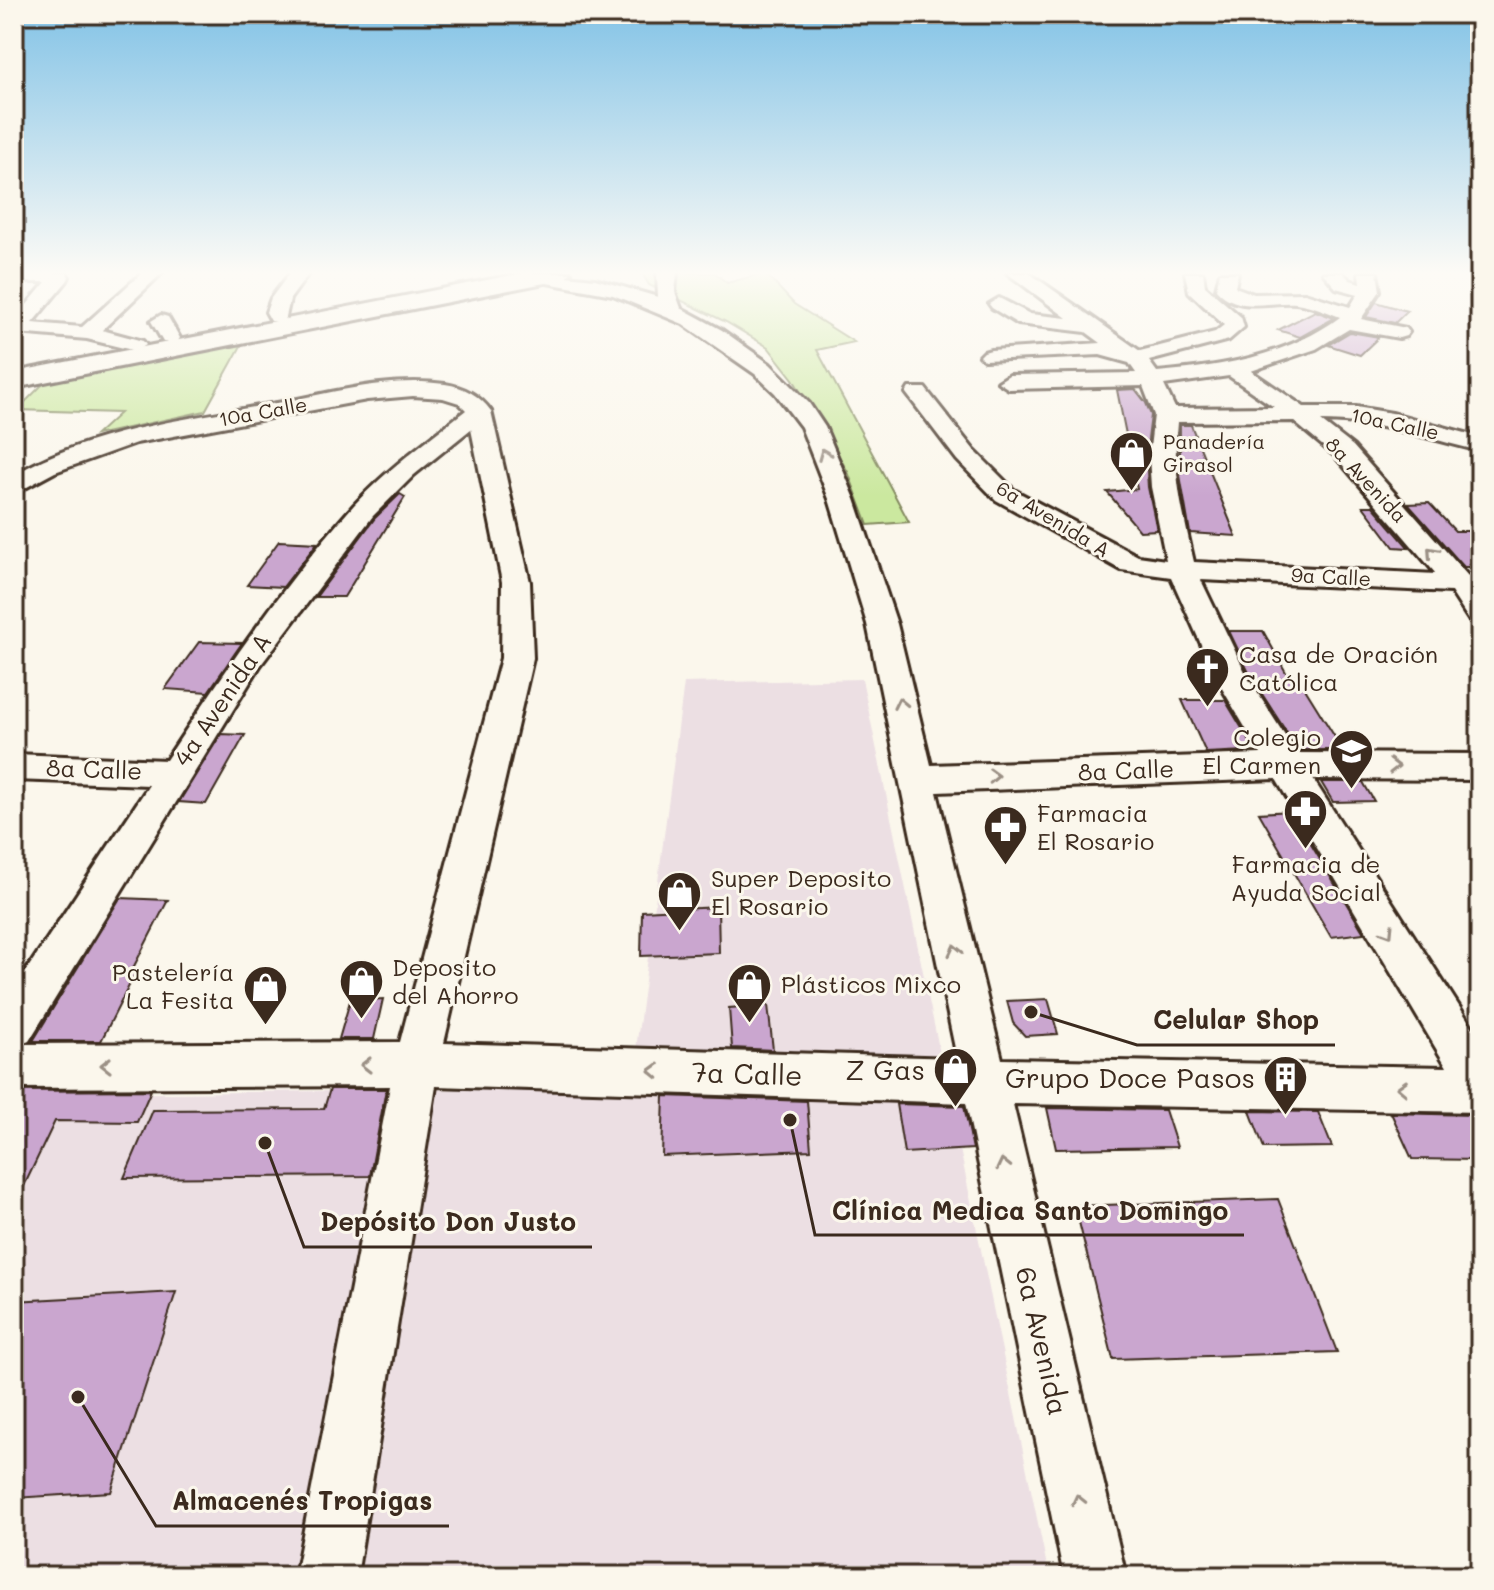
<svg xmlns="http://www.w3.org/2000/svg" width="1494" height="1590" font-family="Mali,sans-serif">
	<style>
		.built { fill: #ecdfe3 }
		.green { fill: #cbe89f; stroke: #83895e; stroke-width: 2 }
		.building { fill: #caa6cf; stroke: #3b2a1e; stroke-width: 2 }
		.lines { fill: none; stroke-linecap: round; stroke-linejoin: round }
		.minor-casing { stroke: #3b2a1e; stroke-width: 6 }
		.highway-casing { stroke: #3b2a1e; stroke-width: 6 }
		.minor { fill: #fbf7ec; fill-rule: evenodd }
		.highway { fill: #fbf7ec; fill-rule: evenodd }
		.oneway { stroke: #9b9085 }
		.labels { text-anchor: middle; stroke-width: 6; stroke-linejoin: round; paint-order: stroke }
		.far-street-label { font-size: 20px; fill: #3b2a1e; stroke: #fbf7ec }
		.far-poi-label { font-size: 20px; fill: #3b2a1e; stroke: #fbf7ec; text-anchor: start }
		.poi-label { font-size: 24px; fill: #3b2a1e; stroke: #fbf7ec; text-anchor: start }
		.street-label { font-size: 24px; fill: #3b2a1e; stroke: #fbf7ec }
		.near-poi-label { font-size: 28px; fill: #3b2a1e; stroke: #fbf7ec; text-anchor: end }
		.near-street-label { font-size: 28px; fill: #3b2a1e; stroke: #fbf7ec }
		.leader { fill: none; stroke: #3b2a1e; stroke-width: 3 }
		.callout-dot { fill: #3b2a1e; stroke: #fbf7ec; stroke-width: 3 }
		.callout-label { font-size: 26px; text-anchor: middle; font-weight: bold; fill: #3b2a1e; stroke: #fbf7ec; stroke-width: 6; stroke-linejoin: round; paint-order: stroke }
	</style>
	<rect width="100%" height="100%" fill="#fbf7ec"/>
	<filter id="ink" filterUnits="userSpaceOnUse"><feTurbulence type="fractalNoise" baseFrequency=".0125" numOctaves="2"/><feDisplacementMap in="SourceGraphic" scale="16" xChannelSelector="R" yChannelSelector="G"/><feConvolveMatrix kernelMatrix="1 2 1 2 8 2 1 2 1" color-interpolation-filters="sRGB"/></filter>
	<g filter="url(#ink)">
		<polygon class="built" points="862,679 1049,1576 275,1576 263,1565 14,1572 14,1095 631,1087 684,683"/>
		<g class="green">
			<polygon points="642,273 715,273 727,283 765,273 794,304 854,342 817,350 909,522 868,525 848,472 793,379 768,347 726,322 649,285"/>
			<polygon points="242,344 205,411 96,435 120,413 17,410 44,383"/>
		</g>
		<g class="building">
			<polygon points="1376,302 1407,311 1395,323 1366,317"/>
			<polygon points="1315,311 1334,318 1300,337 1278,330"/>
			<polygon points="1350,332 1379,337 1360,355 1328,345"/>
			<polygon points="1135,389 1146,403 1151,415 1146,456 1148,487 1157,530 1140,531 1107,492 1137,489 1117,390"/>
			<polygon points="1180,425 1191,425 1236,536 1190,533 1180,475"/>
			<polygon points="400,494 405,497 344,597 316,597 375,518"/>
			<polygon points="1429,503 1455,531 1480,531 1480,567 1464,567 1408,504"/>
			<polygon points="1363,506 1373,506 1409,548 1394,547"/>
			<polygon points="279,541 317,543 283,587 247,585"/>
			<polygon points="1229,631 1263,631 1288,676 1297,676 1343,750 1298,750 1251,677"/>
			<polygon points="199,642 242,643 208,692 165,689"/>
			<polygon points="1182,700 1225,700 1252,745 1246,751 1206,753"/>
			<polygon points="221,734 245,735 206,804 179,802"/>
			<polygon points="1321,782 1363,782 1374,801 1333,802"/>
			<polygon points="1291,811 1300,826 1364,933 1331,937 1259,813"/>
			<polygon points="120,898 168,900 131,972 136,972 101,1041 33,1041"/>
			<polygon points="718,907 719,953 641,956 642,911"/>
			<polygon points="383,999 374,1039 339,1039 350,1001"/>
			<polygon points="1048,999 1058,1034 1025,1036 1013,1023 1007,1001"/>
			<polygon points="768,1005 773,1050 732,1048 729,1008"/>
			<polygon points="330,1089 386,1089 370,1176 124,1178 153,1110 324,1109"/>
			<polygon points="151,1090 137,1122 55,1121 14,1207 14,1091"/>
			<polygon points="664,1096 807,1101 811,1150 662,1156"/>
			<polygon points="896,1104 964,1106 973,1149 904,1153"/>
			<polygon points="1047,1108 1165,1110 1177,1147 1056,1149"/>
			<polygon points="1250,1111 1318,1112 1332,1147 1264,1148"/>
			<polygon points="1391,1113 1473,1115 1480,1128 1480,1160 1412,1159"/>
			<polygon points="1278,1199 1337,1352 1113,1359 1075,1206"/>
			<polygon points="176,1292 111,1492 14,1498 14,1301"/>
		</g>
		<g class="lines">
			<defs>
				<g id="minor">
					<polygon points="14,273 67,273 69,277 67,281 32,323 82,327 142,273 162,273 102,330 143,341 146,345 136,351 87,339 17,333 14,320 46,282 14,282"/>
					<polygon points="290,273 309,273 290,299 285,321 271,321 266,312 271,298"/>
					<path d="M536,273l59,6 63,18 -1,-24h20l-2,19 6,16 41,22 48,34 39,39 16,24 30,72 42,125 34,141 330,-11 -44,-74 -46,-103 -50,-7 -125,-70 -39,-40 -51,-67 3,-5h16l49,62 40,40 124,66 28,4 -15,-73 -2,-31 5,-41 -11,-29 -134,3 -11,-7 11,-7 127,-2 -7,-10 -29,-8 -116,5 -4,-4 4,-4 7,-2 110,-7 -15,-11 -68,-8 -26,-16 -3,-4 10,-6 31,16 37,4 -60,-45h22l111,78 75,-19 9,-7 -35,-33 -4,-19h18l2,13 36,31 3,10 -15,13 -80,21 8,11c64,-5 130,-16 183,-55 -15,-6 -29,-12 -44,-14 -28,-2 -59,11 -80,-14l4,-16h18l-3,14 19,7 51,-1 45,14 8,-13 -22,-6 -13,-15h20l7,7 10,3 -1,-10h18l3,18 -19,28 45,9 3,4 -3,4 -7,2 -50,-9 -33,20 -65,22 53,36h52l36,6 88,24v14c-54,-13 -103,-30 -159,-30l32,25 115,130h12v46l-11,-2 -18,-28 -250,-12 47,98 48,75 184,1v26l-167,-1 167,260v73l-467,-8 113,472h-62l-98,-473 -530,-17 -79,490h-62l95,-490 -376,2v-99l135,-204 -135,-5v-26l152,6c58,-88 118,-177 188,-255 33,-36 74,-65 112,-95l-7,-7 -16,-5 -30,-2 -46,4 -231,43 -81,29 -41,22v-19c79,-46 174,-56 263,-72 54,-10 112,-27 168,-19 20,3 34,11 46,27l39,171 3,76 -89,385 513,15 -90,-434 -38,-125 -28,-72 -26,-34 -20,-19 -72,-50 -70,-29 -77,-14 -2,-4zM1229,376l45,31 -99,1 -11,-23zM1293,421l42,35 101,118 -242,-12c-11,-48 -22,-91 -17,-140zM471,429l31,153 -1,76 -101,384 -378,2 7,-3 231,-375 113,-150 41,-41zM1276,779l171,288 -445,-8 -65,-267z"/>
					<polygon points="161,315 168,317 180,338 177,342 163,342 151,321"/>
				</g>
				<polygon id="highway" points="523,273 571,273 560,280 14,388 14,372"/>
			</defs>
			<use href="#minor" class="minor-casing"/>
			<use href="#highway" class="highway-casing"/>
			<use href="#minor" class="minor"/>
			<use href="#highway" class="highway"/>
		</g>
		<defs><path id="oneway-chevron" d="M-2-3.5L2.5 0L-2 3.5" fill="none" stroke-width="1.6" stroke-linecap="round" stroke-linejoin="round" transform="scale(2)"/></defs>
		<g class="oneway">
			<use href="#oneway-chevron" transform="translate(824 454) rotate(-112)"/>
			<use href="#oneway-chevron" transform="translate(1432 552) rotate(-132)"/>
			<use href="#oneway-chevron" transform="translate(900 703) rotate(-102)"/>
			<use href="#oneway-chevron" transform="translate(1394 766)"/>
			<use href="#oneway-chevron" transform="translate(994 776) rotate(-2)"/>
			<use href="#oneway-chevron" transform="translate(1388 932) rotate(58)"/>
			<use href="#oneway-chevron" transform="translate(955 950) rotate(-103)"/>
			<use href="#oneway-chevron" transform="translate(106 1065) rotate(180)"/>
			<use href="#oneway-chevron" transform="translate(366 1065) rotate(180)"/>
			<use href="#oneway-chevron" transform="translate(654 1071) rotate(-178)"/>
			<use href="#oneway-chevron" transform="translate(1402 1088) rotate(-178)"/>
			<use href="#oneway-chevron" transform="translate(1003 1164) rotate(-103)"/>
			<use href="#oneway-chevron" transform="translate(1078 1500) rotate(-103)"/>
		</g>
	</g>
	<linearGradient id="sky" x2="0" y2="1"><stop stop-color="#81c2e6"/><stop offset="0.55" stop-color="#fdfbf6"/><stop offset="1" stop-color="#fdfbf6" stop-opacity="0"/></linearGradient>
	<rect width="1494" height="496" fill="url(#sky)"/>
	<defs>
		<symbol id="shop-pin" viewBox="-11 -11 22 30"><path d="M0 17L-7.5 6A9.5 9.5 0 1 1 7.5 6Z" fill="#3b2a1e" stroke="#fbf7ec"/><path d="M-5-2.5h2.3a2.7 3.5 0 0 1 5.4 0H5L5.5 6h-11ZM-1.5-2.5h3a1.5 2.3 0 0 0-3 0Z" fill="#fff"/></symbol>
		<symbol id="church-pin" viewBox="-11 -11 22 30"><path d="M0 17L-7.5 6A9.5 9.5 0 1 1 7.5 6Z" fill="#3b2a1e" stroke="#fbf7ec"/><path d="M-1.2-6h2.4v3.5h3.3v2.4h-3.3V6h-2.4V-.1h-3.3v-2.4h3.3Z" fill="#fff"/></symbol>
		<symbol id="school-pin" viewBox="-11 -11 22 30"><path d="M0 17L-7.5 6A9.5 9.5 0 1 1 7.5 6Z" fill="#3b2a1e" stroke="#fbf7ec"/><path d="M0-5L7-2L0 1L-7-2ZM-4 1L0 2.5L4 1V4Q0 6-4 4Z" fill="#fff"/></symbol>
		<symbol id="pharmacy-pin" viewBox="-11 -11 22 30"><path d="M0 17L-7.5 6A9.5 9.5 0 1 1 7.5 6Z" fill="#3b2a1e" stroke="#fbf7ec"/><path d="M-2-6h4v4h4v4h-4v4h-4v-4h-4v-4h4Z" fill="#fff"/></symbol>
		<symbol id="building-pin" viewBox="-11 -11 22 30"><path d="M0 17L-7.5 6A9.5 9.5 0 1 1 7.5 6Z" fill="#3b2a1e" stroke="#fbf7ec"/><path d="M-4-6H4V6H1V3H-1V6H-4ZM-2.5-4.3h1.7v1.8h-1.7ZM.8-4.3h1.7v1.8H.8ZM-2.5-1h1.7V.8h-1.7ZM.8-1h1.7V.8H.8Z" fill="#fff"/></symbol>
	</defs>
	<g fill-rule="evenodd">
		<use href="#shop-pin" x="1106" y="428" width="51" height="69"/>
		<use href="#church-pin" x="1182" y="644" width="51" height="69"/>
		<use href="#school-pin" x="1326" y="726" width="51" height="69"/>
		<use href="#pharmacy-pin" x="1280" y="786" width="51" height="69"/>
		<use href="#pharmacy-pin" x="980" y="802" width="51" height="69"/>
		<use href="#shop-pin" x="654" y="868" width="51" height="69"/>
		<use href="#shop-pin" x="336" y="956" width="51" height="69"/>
		<use href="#shop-pin" x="724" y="960" width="51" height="69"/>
		<use href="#shop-pin" x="240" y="962" width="51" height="69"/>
		<use href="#shop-pin" x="930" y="1044" width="51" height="69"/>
		<use href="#building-pin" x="1260" y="1052" width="51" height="69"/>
	</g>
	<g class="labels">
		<g class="far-street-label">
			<text transform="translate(263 412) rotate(-10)" y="7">10a Calle</text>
			<text transform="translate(1395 424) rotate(12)" y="7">10a Calle</text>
			<text transform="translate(1366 480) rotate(47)" y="7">8a Avenida</text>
			<text transform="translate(1053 519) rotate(31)" y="7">6a Avenida A</text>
			<text transform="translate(1331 577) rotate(3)" y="7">9a Calle</text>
		</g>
		<g class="far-poi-label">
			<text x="1163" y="449">Panadería<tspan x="1163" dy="23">Girasol</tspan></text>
		</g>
		<g class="poi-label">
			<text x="1239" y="663">Casa de Oración<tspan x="1239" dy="28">Católica</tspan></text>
			<text x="1321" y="746" text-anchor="end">Colegio<tspan x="1321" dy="28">El Carmen</tspan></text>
			<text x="1037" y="822">Farmacia<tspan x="1037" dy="28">El Rosario</tspan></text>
			<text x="1306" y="873" text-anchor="middle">Farmacia de<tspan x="1306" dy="28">Ayuda Social</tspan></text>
			<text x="711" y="887">Super Deposito<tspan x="711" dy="28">El Rosario</tspan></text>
			<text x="392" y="976">Deposito<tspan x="392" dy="28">del Ahorro</tspan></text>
			<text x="234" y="981" text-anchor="end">Pastelería<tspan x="234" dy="28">La Fesita</tspan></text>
			<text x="781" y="993">Plásticos Mixco</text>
		</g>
		<g class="street-label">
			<text transform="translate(223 700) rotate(-56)" y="8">4a Avenida A</text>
			<text transform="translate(94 770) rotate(2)" y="8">8a Calle</text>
			<text transform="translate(1126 771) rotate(-2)" y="8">8a Calle</text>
		</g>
		<g class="near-poi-label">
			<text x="925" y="1080">Z Gas</text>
			<text x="1255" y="1088">Grupo Doce Pasos</text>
		</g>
		<g class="near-street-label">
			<text transform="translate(747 1074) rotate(2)" y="10">7a Calle</text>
			<text transform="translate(1042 1341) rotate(77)" y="10">6a Avenida</text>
		</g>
	</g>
	<path class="leader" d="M1031 1012L1137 1045H1335M790 1120L815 1235H1244M265 1143L304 1247H592M78 1397L156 1526H449"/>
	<g class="callout-dot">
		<circle cx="1031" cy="1012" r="8"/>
		<circle cx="790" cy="1120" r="8"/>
		<circle cx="265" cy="1143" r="8"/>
		<circle cx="78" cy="1397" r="8"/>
	</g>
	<g class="callout-label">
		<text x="1236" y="1029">Celular Shop</text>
		<text x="1030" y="1220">Clínica Medica Santo Domingo</text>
		<text x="448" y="1231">Depósito Don Justo</text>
		<text x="302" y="1510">Almacenés Tropigas</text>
	</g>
	<rect width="1494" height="1590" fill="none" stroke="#fbf7ec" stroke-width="48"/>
	<rect x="24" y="24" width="1446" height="1542" fill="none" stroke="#3b2a1e" stroke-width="3" filter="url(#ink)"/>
</svg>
